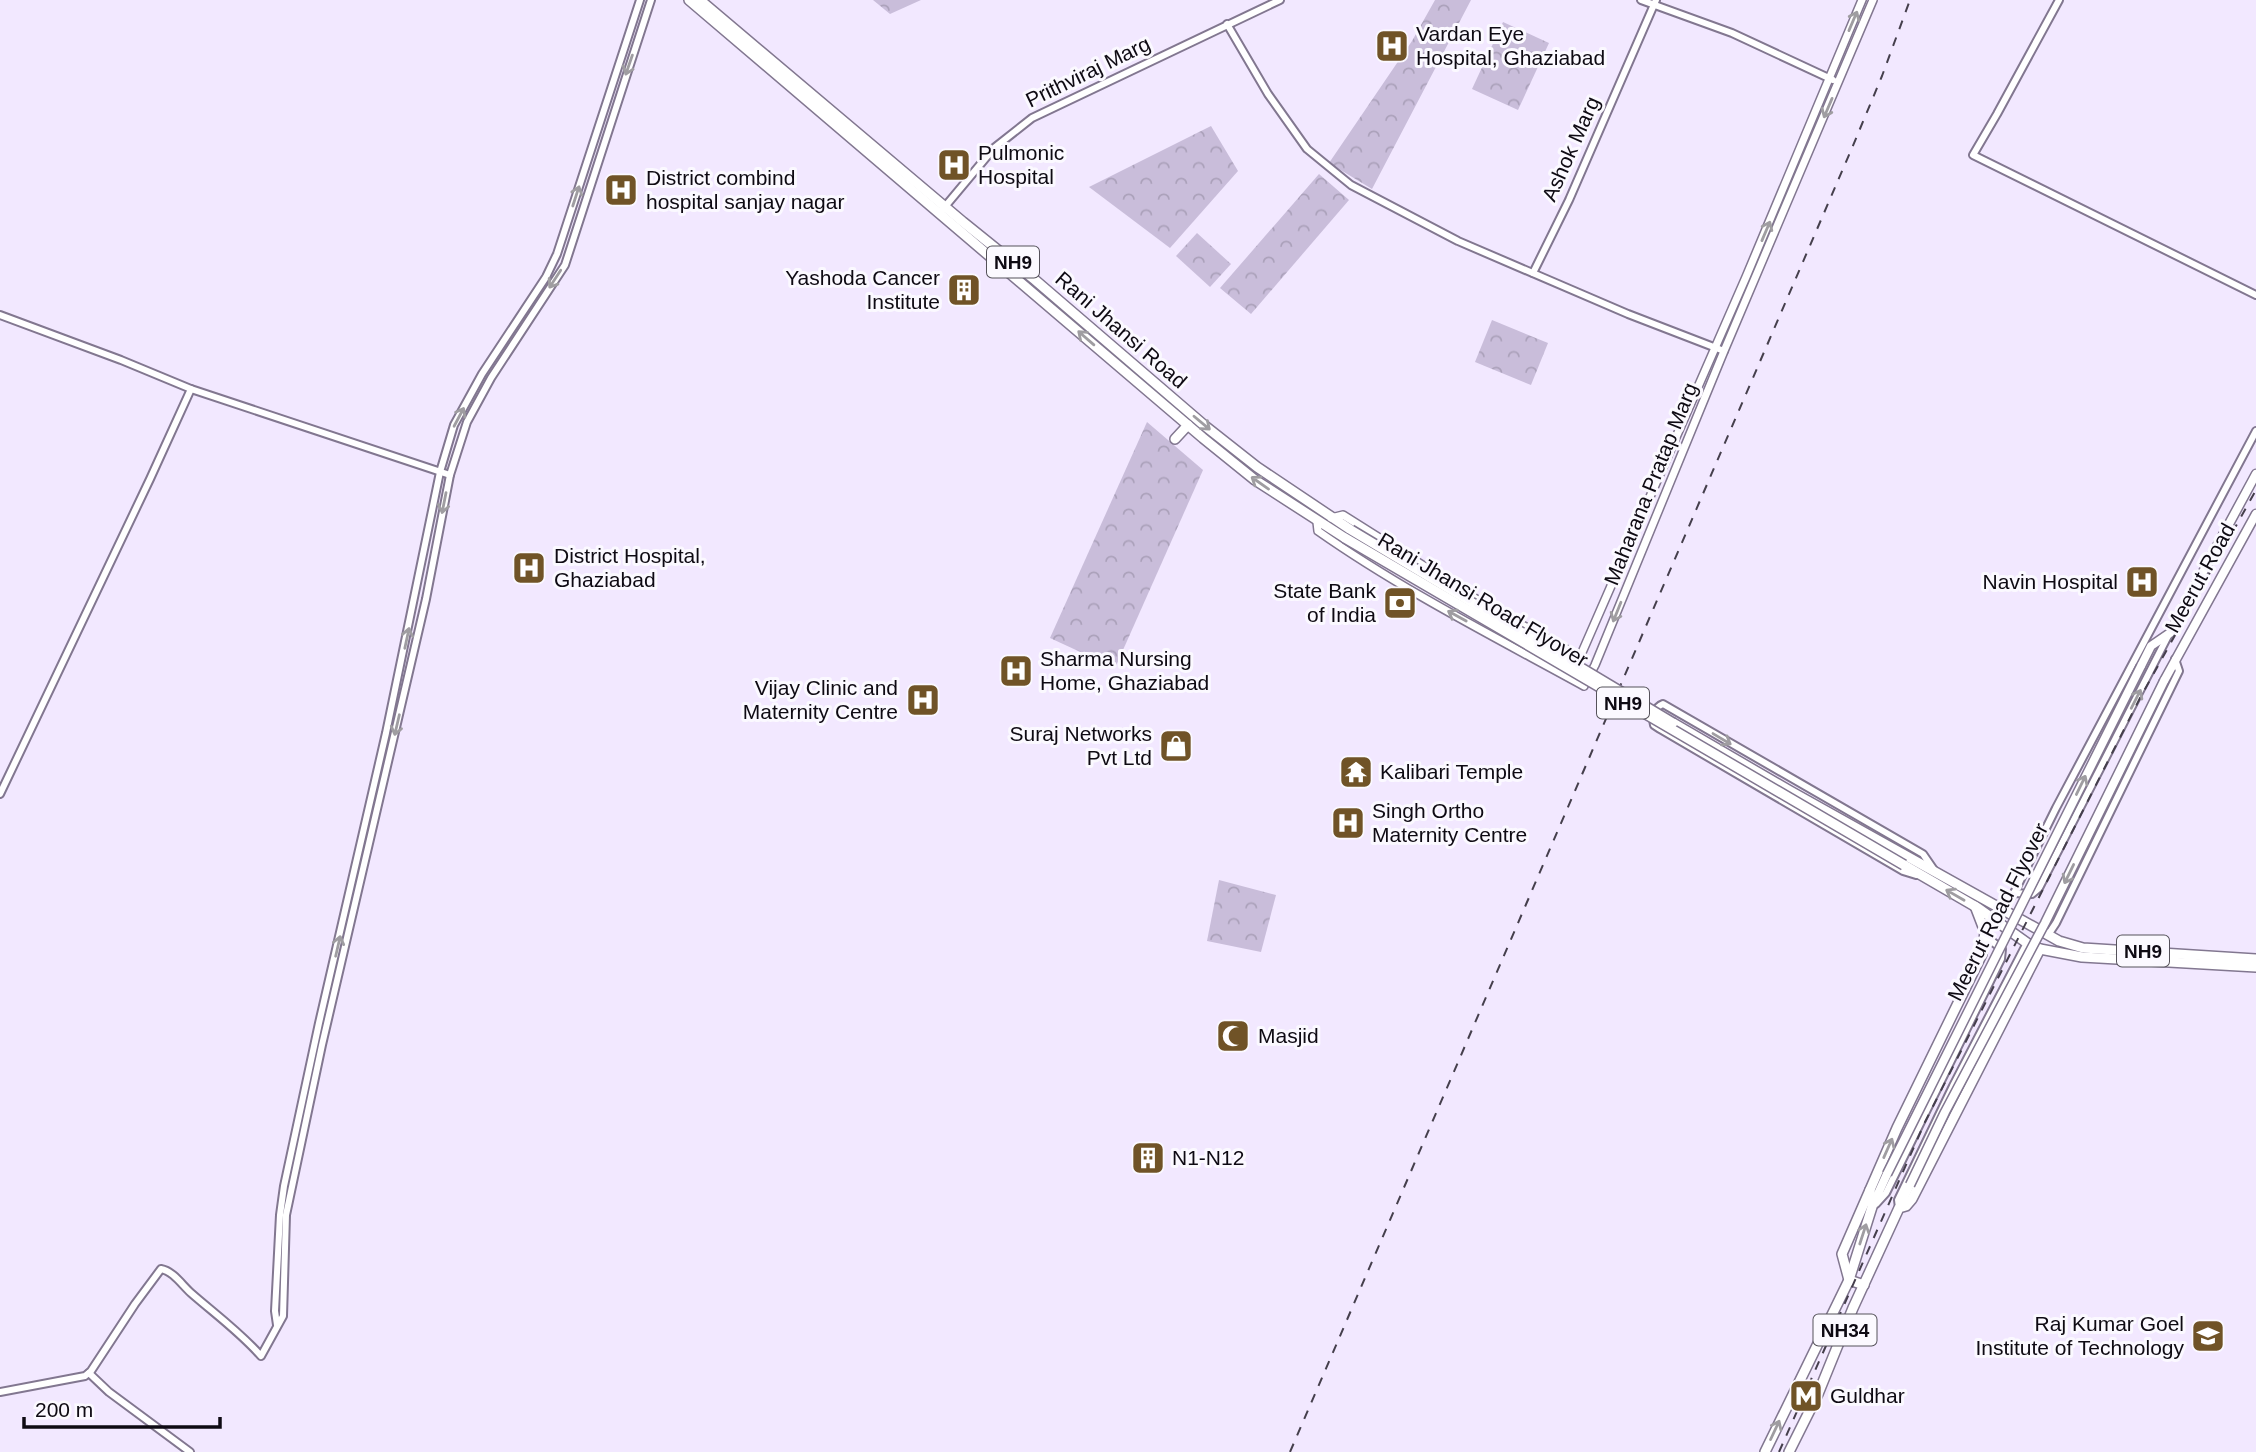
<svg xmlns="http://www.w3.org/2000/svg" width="2256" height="1452" font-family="Arial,sans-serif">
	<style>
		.park { fill: url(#park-crowns) }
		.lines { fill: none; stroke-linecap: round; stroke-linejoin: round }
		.tertiary-casing { stroke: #827790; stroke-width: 10 }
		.secondary-casing { stroke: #827790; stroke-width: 10 }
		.primary-casing { stroke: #827790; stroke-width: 11 }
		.trunk-casing { stroke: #827790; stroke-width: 12 }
		.tertiary { stroke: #fff; stroke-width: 6 }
		.secondary { stroke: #fff; stroke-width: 7 }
		.primary { stroke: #fff; stroke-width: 8 }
		.trunk { stroke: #fff; stroke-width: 9 }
		.rail { stroke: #453f4c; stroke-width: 2; stroke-dasharray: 9 9; stroke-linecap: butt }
		.primary-bridge-casing { stroke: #827790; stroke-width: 11; stroke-linecap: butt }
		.trunk-bridge-casing { stroke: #827790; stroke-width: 12; stroke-linecap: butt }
		.primary-bridge { stroke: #fff; stroke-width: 8 }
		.trunk-bridge { stroke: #fff; stroke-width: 9 }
		.oneway { stroke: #9f9da1 }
		.labels { text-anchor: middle; stroke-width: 6; stroke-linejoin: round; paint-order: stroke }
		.shield { fill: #fbf9ff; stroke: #55525a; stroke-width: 2 }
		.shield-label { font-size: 19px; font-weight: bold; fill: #0e0a13 }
		.poi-label { font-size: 21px; fill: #0e0a13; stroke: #fbf9ff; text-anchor: start }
		.street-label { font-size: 21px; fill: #0e0a13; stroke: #fbf9ff }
	</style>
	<defs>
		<pattern id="park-crowns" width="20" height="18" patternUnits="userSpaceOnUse" patternTransform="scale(1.75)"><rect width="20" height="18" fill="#c9bdda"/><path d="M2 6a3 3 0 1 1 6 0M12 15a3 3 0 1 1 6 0" fill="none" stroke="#aba1ba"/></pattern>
	</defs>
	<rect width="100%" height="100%" fill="#f2e8ff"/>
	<g class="park">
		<polygon points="873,0 921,0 890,14"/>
		<polygon points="1435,0 1471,0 1372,189 1329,163 1412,41"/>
		<polygon points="1503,22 1549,43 1518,110 1472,89"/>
		<polygon points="1211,126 1238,171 1170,248 1089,187"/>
		<polygon points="1319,174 1349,200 1251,314 1220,288"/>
		<polygon points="1197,233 1231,264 1210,287 1176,256"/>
		<polygon points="1492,320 1548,343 1531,385 1475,362"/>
		<polygon points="1147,422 1203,470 1115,668 1050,638"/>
		<polygon points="1219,880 1276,895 1261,952 1207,941"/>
	</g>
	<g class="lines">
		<defs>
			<g id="tertiary">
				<polyline points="1641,0 1732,33 1833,80"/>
				<polyline points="2059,0 1997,114 1973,155 2256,295"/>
				<polyline points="1227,24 1268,94 1307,149 1351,185 1458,241 1628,314 1724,351"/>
				<polyline points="943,209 994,148 1032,118 1280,0"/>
				<polyline points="1533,273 1569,200 1656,0"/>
				<polyline points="0,315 121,360 191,389 450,475"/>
				<polyline points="0,794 150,479 191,389"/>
				<path d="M1916,875l-13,-4 -243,-142 -6,-4c-2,-8 1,-18 9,-21l260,150 11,16"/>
				<polyline points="2014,893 2032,894 2039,888 2169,634"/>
				<polyline points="2001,910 2014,893 2056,808 2256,431"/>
				<polyline points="2048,935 2056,923 2179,671 2175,659"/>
				<polyline points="1876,1204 1886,1193 2001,959 2002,949 1985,936"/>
				<polyline points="1899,1208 1898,1200 1953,1086 2027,943"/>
				<polyline points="277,1325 275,1311 280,1215 284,1186 319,1023 386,733 440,472 454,425 482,374 546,277 557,254 640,0"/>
				<polyline points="89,1373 109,1392 190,1452"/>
				<path d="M0,1392l85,-16 6,-5 44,-67 26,-35c12,2 21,16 30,24 24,21 49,39 70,63l22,-40 3,-101 3,-14 33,-156 104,-446 24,-124 17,-53 24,-44 74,-113 86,-265"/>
			</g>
			<g id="secondary">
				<polyline points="1331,518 1343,515 1484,604 1580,657 1746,277 1862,0"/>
				<path d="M1317,522l1,9c84,59 177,106 266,155l11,-21 129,-314 149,-351"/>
			</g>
			<g id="primary">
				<polyline points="2141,666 2151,646 2170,633 2256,474"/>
				<polyline points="2164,681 2256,514"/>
				<polyline points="1872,1207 1887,1174"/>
				<polyline points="1899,1208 1910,1185"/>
			</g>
			<g id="trunk">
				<polyline points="689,0 1203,438 1255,480 1345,538"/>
				<polyline points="700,0 963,222 1035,280 1205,426 1257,467 1351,530"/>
				<polyline points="1175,439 1188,425"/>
				<polyline points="1673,723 1790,791 2059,941 2083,948 2256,959"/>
				<polyline points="1904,865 1978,908 2027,943 2040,949 2082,957 2256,967"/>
				<polyline points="1864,1285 1849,1280 1842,1254 1897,1128 1982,954 1985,932 1975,906"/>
				<polyline points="1765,1452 1849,1280 1872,1207 1870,1190"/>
				<polyline points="1789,1452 1818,1394 1853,1308 1899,1208 1906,1206 1912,1199 2040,949"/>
			</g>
		</defs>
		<use href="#tertiary" class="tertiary-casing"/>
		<use href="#secondary" class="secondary-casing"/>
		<use href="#primary" class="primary-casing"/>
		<use href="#trunk" class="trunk-casing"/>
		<use href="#tertiary" class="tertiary"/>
		<use href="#secondary" class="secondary"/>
		<use href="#primary" class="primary"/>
		<use href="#trunk" class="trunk"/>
		<g class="rail">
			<polyline points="1290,1452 1852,148 1882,76 1910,0"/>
			<polyline points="1779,1452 1925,1122 2140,698 2256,490"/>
		</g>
		<defs>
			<g id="primary-bridge">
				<polyline points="1887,1174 2141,666"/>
				<polyline points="1910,1185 1945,1112 2045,923 2164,681"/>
			</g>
			<g id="trunk-bridge">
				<polyline points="1351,530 1673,723"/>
				<polyline points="1345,538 1904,865"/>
			</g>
		</defs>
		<use href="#primary-bridge" class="primary-bridge-casing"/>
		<use href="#trunk-bridge" class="trunk-bridge-casing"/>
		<use href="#primary-bridge" class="primary-bridge"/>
		<use href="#trunk-bridge" class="trunk-bridge"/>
	</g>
	<defs><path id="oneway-shaft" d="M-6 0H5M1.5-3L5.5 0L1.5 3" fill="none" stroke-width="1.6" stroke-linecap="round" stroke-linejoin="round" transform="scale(1.75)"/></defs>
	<g class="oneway">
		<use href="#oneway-shaft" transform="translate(1853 21) rotate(-67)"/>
		<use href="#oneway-shaft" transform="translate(629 65) rotate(109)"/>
		<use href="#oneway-shaft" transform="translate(1828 108) rotate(113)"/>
		<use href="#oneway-shaft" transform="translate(576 196) rotate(-72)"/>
		<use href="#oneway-shaft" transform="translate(1766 231) rotate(-67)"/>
		<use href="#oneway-shaft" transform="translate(555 279) rotate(123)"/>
		<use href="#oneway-shaft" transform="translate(1086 338) rotate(-139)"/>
		<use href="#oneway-shaft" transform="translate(459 417) rotate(-62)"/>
		<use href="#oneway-shaft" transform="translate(1202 423) rotate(40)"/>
		<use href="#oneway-shaft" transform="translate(1260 483) rotate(-145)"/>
		<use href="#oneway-shaft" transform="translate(444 503) rotate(101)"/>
		<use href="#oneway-shaft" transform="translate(1617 612) rotate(112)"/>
		<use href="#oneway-shaft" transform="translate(1457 616) rotate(-151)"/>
		<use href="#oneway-shaft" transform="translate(407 638) rotate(-78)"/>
		<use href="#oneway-shaft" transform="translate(2136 699) rotate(-63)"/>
		<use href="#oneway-shaft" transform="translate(397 725) rotate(103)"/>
		<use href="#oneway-shaft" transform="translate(1722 739) rotate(31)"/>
		<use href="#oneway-shaft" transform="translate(2081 785) rotate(-64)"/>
		<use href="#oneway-shaft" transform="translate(2069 874) rotate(116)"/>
		<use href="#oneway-shaft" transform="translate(1955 895) rotate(-150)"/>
		<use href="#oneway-shaft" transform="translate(338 946) rotate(-77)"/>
		<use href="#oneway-shaft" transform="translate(1888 1148) rotate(-66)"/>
		<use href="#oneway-shaft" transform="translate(1863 1234) rotate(-72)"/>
		<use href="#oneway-shaft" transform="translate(1775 1430) rotate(-65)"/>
	</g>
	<defs>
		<symbol id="hospital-square" viewBox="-11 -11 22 22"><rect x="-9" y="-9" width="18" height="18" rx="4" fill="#705327" stroke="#fbf9ff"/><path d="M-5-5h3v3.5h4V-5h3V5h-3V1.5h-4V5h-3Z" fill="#fff"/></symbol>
		<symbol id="building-square" viewBox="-11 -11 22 22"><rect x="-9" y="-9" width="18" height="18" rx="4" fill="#705327" stroke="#fbf9ff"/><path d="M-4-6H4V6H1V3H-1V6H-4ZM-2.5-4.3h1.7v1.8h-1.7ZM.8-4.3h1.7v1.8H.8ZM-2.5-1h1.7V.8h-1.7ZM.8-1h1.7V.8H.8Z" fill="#fff"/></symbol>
		<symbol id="bank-square" viewBox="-11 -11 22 22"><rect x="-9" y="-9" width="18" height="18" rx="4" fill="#705327" stroke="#fbf9ff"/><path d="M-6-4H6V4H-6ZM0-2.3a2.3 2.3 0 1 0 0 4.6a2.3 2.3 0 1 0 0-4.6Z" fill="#fff"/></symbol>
		<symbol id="shop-square" viewBox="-11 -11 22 22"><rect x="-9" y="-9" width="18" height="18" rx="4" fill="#705327" stroke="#fbf9ff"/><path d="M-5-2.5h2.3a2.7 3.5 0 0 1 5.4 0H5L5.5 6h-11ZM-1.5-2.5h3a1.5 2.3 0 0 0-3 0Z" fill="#fff"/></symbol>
		<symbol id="temple-square" viewBox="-11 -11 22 22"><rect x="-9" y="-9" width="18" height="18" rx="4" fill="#705327" stroke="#fbf9ff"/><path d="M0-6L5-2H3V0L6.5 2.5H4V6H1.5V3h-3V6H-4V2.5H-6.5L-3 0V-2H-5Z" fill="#fff"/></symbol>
		<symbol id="mosque-square" viewBox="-11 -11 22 22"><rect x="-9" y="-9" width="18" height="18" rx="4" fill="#705327" stroke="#fbf9ff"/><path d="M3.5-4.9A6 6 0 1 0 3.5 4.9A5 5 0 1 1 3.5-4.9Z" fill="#fff"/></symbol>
		<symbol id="university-square" viewBox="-11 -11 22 22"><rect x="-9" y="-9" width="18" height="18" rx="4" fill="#705327" stroke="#fbf9ff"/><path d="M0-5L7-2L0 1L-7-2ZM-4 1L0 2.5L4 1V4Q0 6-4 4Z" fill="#fff"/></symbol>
		<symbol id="metro-square" viewBox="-11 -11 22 22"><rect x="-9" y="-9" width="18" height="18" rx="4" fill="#705327" stroke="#fbf9ff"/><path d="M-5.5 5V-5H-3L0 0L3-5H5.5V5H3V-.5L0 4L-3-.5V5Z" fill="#fff"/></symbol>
	</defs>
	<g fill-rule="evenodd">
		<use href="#hospital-square" x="1373" y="27" width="38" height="38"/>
		<use href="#hospital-square" x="935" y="146" width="38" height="38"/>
		<use href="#hospital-square" x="602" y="171" width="38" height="38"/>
		<use href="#building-square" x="945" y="271" width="38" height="38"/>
		<use href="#hospital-square" x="510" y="549" width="38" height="38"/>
		<use href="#hospital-square" x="2123" y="563" width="38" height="38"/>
		<use href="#bank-square" x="1381" y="584" width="38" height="38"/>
		<use href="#hospital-square" x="997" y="652" width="38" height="38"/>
		<use href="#hospital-square" x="904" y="681" width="38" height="38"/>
		<use href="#shop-square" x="1157" y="727" width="38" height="38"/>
		<use href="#temple-square" x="1337" y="753" width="38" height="38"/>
		<use href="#hospital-square" x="1329" y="804" width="38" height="38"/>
		<use href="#mosque-square" x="1214" y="1017" width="38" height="38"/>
		<use href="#building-square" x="1129" y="1139" width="38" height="38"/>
		<use href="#university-square" x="2189" y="1317" width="38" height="38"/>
		<use href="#metro-square" x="1787" y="1377" width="38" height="38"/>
	</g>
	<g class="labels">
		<g class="shield">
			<rect x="987" y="246.5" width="52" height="31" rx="5"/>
			<rect x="1597" y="687.5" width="52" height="31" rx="5"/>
			<rect x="2117" y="935.5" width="52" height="31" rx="5"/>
			<rect x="1813.5" y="1314.5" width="63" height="31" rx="5"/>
		</g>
		<g class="shield-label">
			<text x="1013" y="269">NH9</text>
			<text x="1623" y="710">NH9</text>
			<text x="2143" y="958">NH9</text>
			<text x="1845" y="1337">NH34</text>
		</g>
		<g class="poi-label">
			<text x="1416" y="41">Vardan Eye<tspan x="1416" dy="24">Hospital, Ghaziabad</tspan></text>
			<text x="978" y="160">Pulmonic<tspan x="978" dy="24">Hospital</tspan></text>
			<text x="646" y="185">District combind<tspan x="646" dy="24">hospital sanjay nagar</tspan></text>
			<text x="940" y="285" text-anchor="end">Yashoda Cancer<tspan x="940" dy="24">Institute</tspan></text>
			<text x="554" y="563">District Hospital,<tspan x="554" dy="24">Ghaziabad</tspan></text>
			<text x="2118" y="589" text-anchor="end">Navin Hospital</text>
			<text x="1376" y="598" text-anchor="end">State Bank<tspan x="1376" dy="24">of India</tspan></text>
			<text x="1040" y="666">Sharma Nursing<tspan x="1040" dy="24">Home, Ghaziabad</tspan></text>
			<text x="898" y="695" text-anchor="end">Vijay Clinic and<tspan x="898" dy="24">Maternity Centre</tspan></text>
			<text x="1152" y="741" text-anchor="end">Suraj Networks<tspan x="1152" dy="24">Pvt Ltd</tspan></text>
			<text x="1380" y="779">Kalibari Temple</text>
			<text x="1372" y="818">Singh Ortho<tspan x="1372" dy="24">Maternity Centre</tspan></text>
			<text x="1258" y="1043">Masjid</text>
			<text x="1172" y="1165">N1-N12</text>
			<text x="2184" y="1331" text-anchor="end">Raj Kumar Goel<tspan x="2184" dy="24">Institute of Technology</tspan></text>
			<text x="1830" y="1403">Guldhar</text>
		</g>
		<g class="street-label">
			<text transform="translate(1088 72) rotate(-26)" y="7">Prithviraj Marg</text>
			<text transform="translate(1571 149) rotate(-66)" y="7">Ashok Marg</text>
			<text transform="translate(1121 330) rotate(41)" y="7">Rani Jhansi Road</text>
			<text transform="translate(1651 484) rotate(-68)" y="7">Maharana Pratap Marg</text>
			<text transform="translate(2200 578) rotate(-61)" y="7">Meerut Road</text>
			<text transform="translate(1483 600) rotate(31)" y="7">Rani Jhansi Road Flyover</text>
			<text transform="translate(1998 912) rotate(-63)" y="7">Meerut Road Flyover</text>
		</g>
	</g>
	<path d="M24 1417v10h196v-10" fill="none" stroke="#0e0a13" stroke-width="3.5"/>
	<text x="35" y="1417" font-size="21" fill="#0e0a13" stroke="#fbf9ff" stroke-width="5" paint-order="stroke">200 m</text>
</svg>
